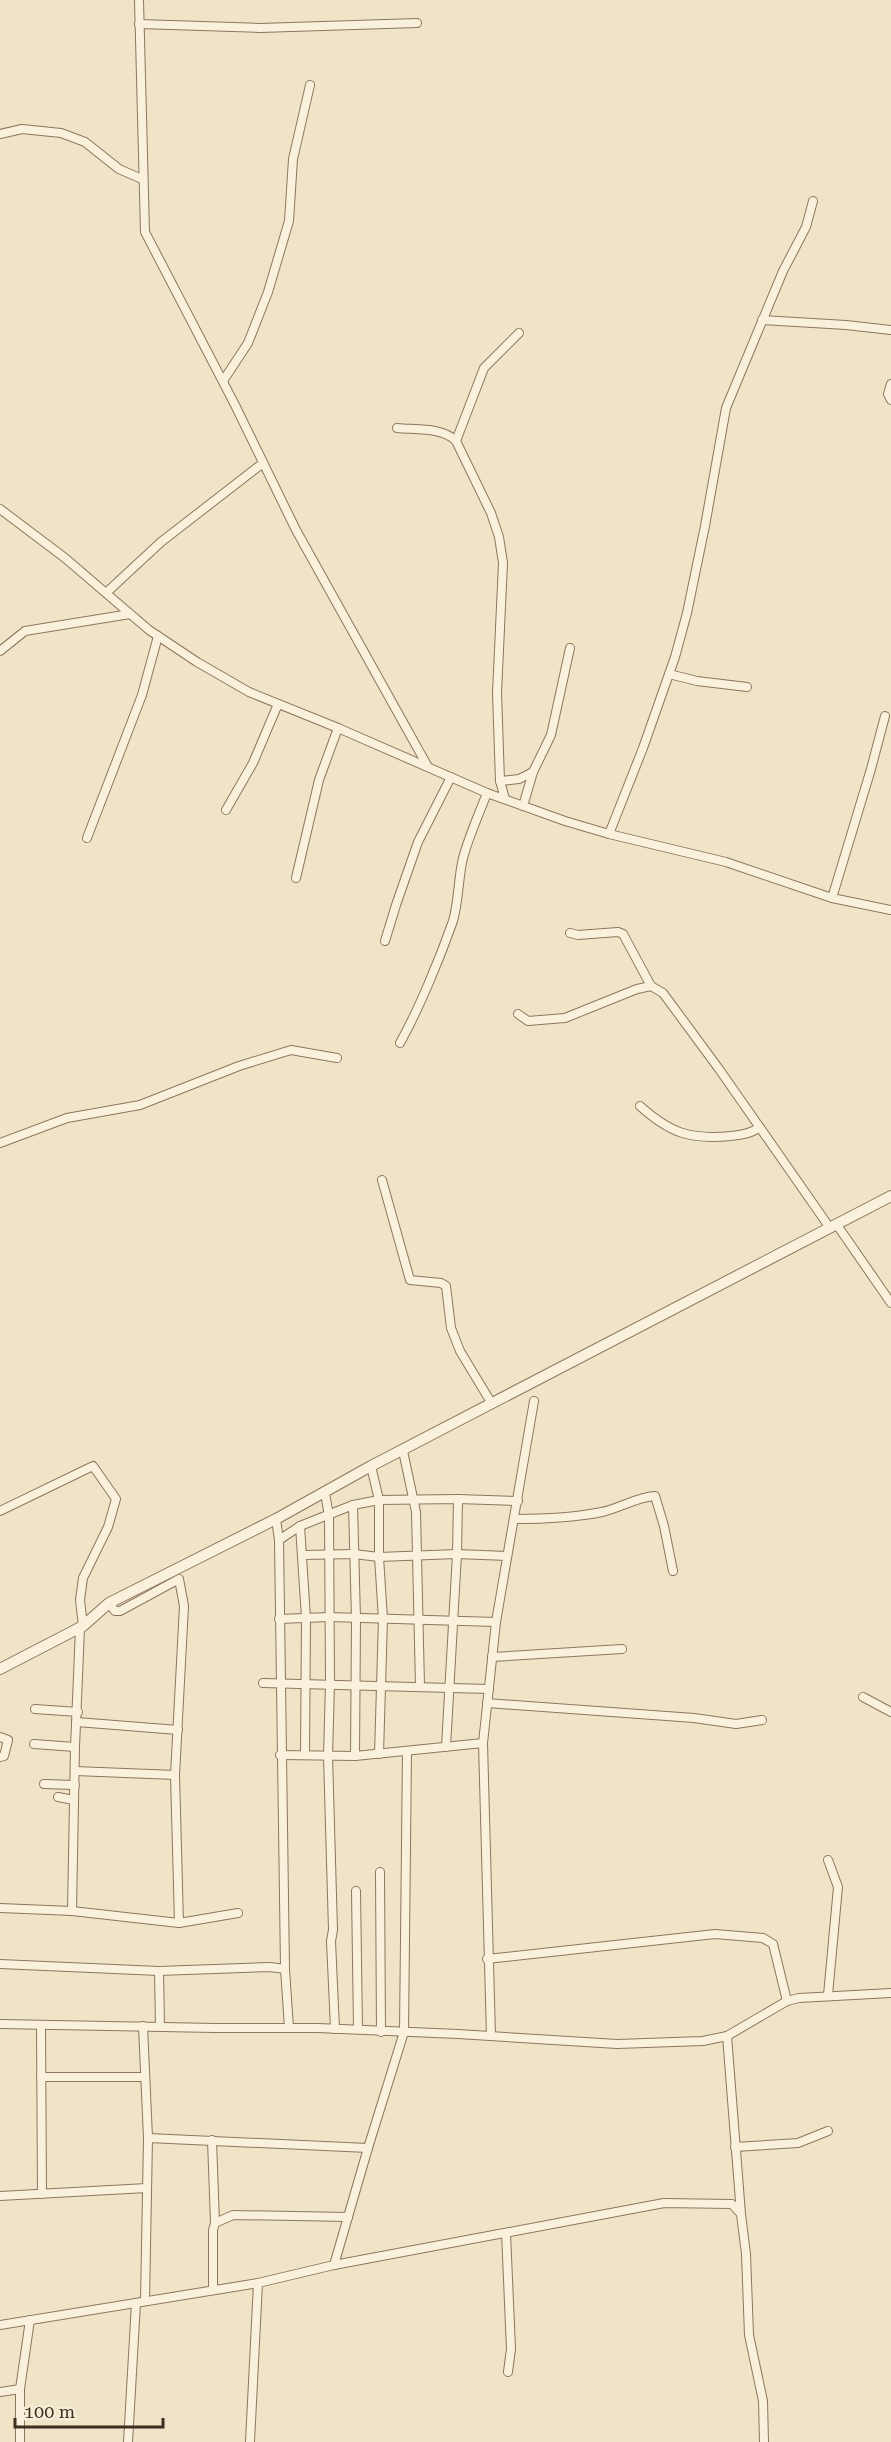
<svg xmlns="http://www.w3.org/2000/svg" width="891" height="2442" font-family="'Roboto Serif',serif">
	<style>
		.lines { fill: none; stroke-linecap: round; stroke-linejoin: round }
		.minor-casing { stroke: #8d765c; stroke-width: 10 }
		.tertiary-casing { stroke: #8d765c; stroke-width: 12 }
		.minor { stroke: #faf1dc; stroke-width: 8 }
		.tertiary { stroke: #faf1dc; stroke-width: 10 }
	</style>
	<rect width="100%" height="100%" fill="#f0e4c8"/>
	<g class="lines">
		<defs>
			<g id="minor">
				<polyline points="139,0 145,232 235,405 296,530 428,767"/>
				<polyline points="139,24 260,28 417,23"/>
				<polyline points="0,134 22,129 61,133 85,142 119,169 142,179"/>
				<polyline points="762,320 846,325 891,330"/>
				<polyline points="223,381 248,343 268,292 289,221 293,159 310,85"/>
				<polyline points="891,384 888,394 891,400"/>
				<path d="M397,428c19,2 45,-1 59,13l35,72 8,24 4,26 -6,130 3,88 5,18"/>
				<polyline points="456,441 484,368 519,333"/>
				<polyline points="0,509 65,558 149,630 197,662 249,692 338,728 487,793 565,821 609,834 726,862 832,898 891,910"/>
				<polyline points="106,593 161,542 263,463"/>
				<polyline points="0,651 25,631 130,614"/>
				<polyline points="669,674 697,681 747,687"/>
				<polyline points="500,781 519,779 533,772"/>
				<polyline points="523,806 533,772 551,735 570,648"/>
				<polyline points="226,810 253,763 278,704"/>
				<polyline points="609,834 643,748 675,657 687,613 705,526 726,408 783,271 806,227 813,201"/>
				<polyline points="87,838 142,695 158,636"/>
				<polyline points="296,878 319,780 338,728"/>
				<polyline points="832,898 871,769 885,716"/>
				<polyline points="570,933 578,935 618,932 623,934 651,986 663,993 719,1069 830,1228"/>
				<polyline points="385,941 396,905 418,842 451,777"/>
				<polyline points="518,1014 528,1021 565,1018 637,989 651,986"/>
				<path d="M400,1043c19,-34 40,-85 53,-122 6,-21 5,-42 10,-63 6,-22 16,-44 24,-65"/>
				<path d="M640,1106c30,27 50,34 91,30 9,-1 20,-2 27,-8"/>
				<polyline points="0,1143 67,1118 140,1105 239,1066 291,1050 337,1058"/>
				<polyline points="382,1180 410,1280 441,1283 446,1286 451,1328 460,1351 492,1404"/>
				<polyline points="837,1225 891,1303"/>
				<polyline points="403,1451 416,1512 420,1686"/>
				<polyline points="371,1466 379,1500 379,1557 383,1619 379,1754"/>
				<polyline points="325,1493 329,1516 330,1684 328,1756 333,1930 331,1941 335,2029"/>
				<polyline points="353,1505 356,1619 355,1756"/>
				<polyline points="0,1511 93,1466 116,1499 108,1527 83,1578 80,1600 83,1626"/>
				<polyline points="276,1519 279,1540 285,1969 289,2028"/>
				<path d="M514,1519c30,0 59,-1 88,-7 18,-4 35,-15 53,-16l9,30 9,45"/>
				<polyline points="300,1526 306,1618 305,1755"/>
				<polyline points="279,1540 300,1526 353,1505 379,1500 458,1499 518,1501"/>
				<polyline points="303,1555 354,1554 379,1557 457,1554 507,1556"/>
				<polyline points="109,1603 115,1611 120,1611 179,1579 184,1606 175,1775 179,1923"/>
				<polyline points="279,1619 329,1617 496,1622"/>
				<polyline points="492,1657 622,1649"/>
				<polyline points="263,1683 489,1689"/>
				<polyline points="863,1697 891,1712"/>
				<polyline points="487,1703 694,1718 736,1724 762,1720"/>
				<polyline points="35,1709 78,1712"/>
				<polyline points="77,1722 178,1730"/>
				<polyline points="0,1737 8,1740 4,1756 0,1757"/>
				<polyline points="34,1744 75,1747"/>
				<polyline points="446,1747 457,1554 458,1499"/>
				<polyline points="280,1755 355,1756 483,1743"/>
				<polyline points="75,1771 175,1775"/>
				<polyline points="44,1784 75,1785"/>
				<polyline points="58,1797 74,1800"/>
				<polyline points="380,1872 381,2032"/>
				<polyline points="356,1891 358,2029"/>
				<polyline points="0,1908 72,1911 179,1923 238,1913"/>
				<polyline points="72,1911 75,1747 80,1628"/>
				<polyline points="487,1959 715,1934 763,1938 773,1944 787,2001"/>
				<polyline points="0,1964 159,1971 270,1967 285,1969"/>
				<polyline points="159,1971 160,2026"/>
				<polyline points="828,1995 838,1887 828,1860"/>
				<polyline points="0,2024 216,2028 318,2028 458,2034 617,2044 703,2041 727,2036 787,2001 799,1998 891,1993"/>
				<polyline points="41,2025 42,2194"/>
				<polyline points="143,2026 148,2138 145,2301"/>
				<polyline points="491,2036 483,1743 496,1622 534,1401"/>
				<polyline points="727,2036 741,2214"/>
				<polyline points="41,2077 144,2077"/>
				<polyline points="148,2138 368,2148"/>
				<polyline points="212,2140 215,2223 213,2230 213,2290"/>
				<polyline points="735,2147 798,2143 828,2131"/>
				<polyline points="0,2196 147,2188"/>
				<polyline points="215,2223 233,2215 348,2217"/>
				<polyline points="506,2233 511,2349 508,2372"/>
				<polyline points="334,2265 368,2148 404,2032 407,1751"/>
				<polyline points="0,2325 258,2283"/>
				<polyline points="0,2392 20,2389"/>
				<polyline points="20,2442 20,2389 30,2320"/>
				<polyline points="128,2442 136,2303"/>
				<polyline points="250,2442 258,2283 334,2265 664,2203 732,2204 741,2214 746,2254 749,2335 763,2401 764,2442"/>
			</g>
			<polyline id="tertiary" points="0,1669 83,1626 109,1603 276,1519 371,1466 891,1196"/>
		</defs>
		<use href="#minor" class="minor-casing"/>
		<use href="#tertiary" class="tertiary-casing"/>
		<use href="#minor" class="minor"/>
		<use href="#tertiary" class="tertiary"/>
	</g>
	<path d="M15 2418v9h148v-9" fill="none" stroke="#3d2e20" stroke-width="3"/>
	<text x="24" y="2418" font-size="18" fill="#3d2e20" stroke="#f7eed8" stroke-width="4.5" paint-order="stroke">100 m</text>
</svg>
